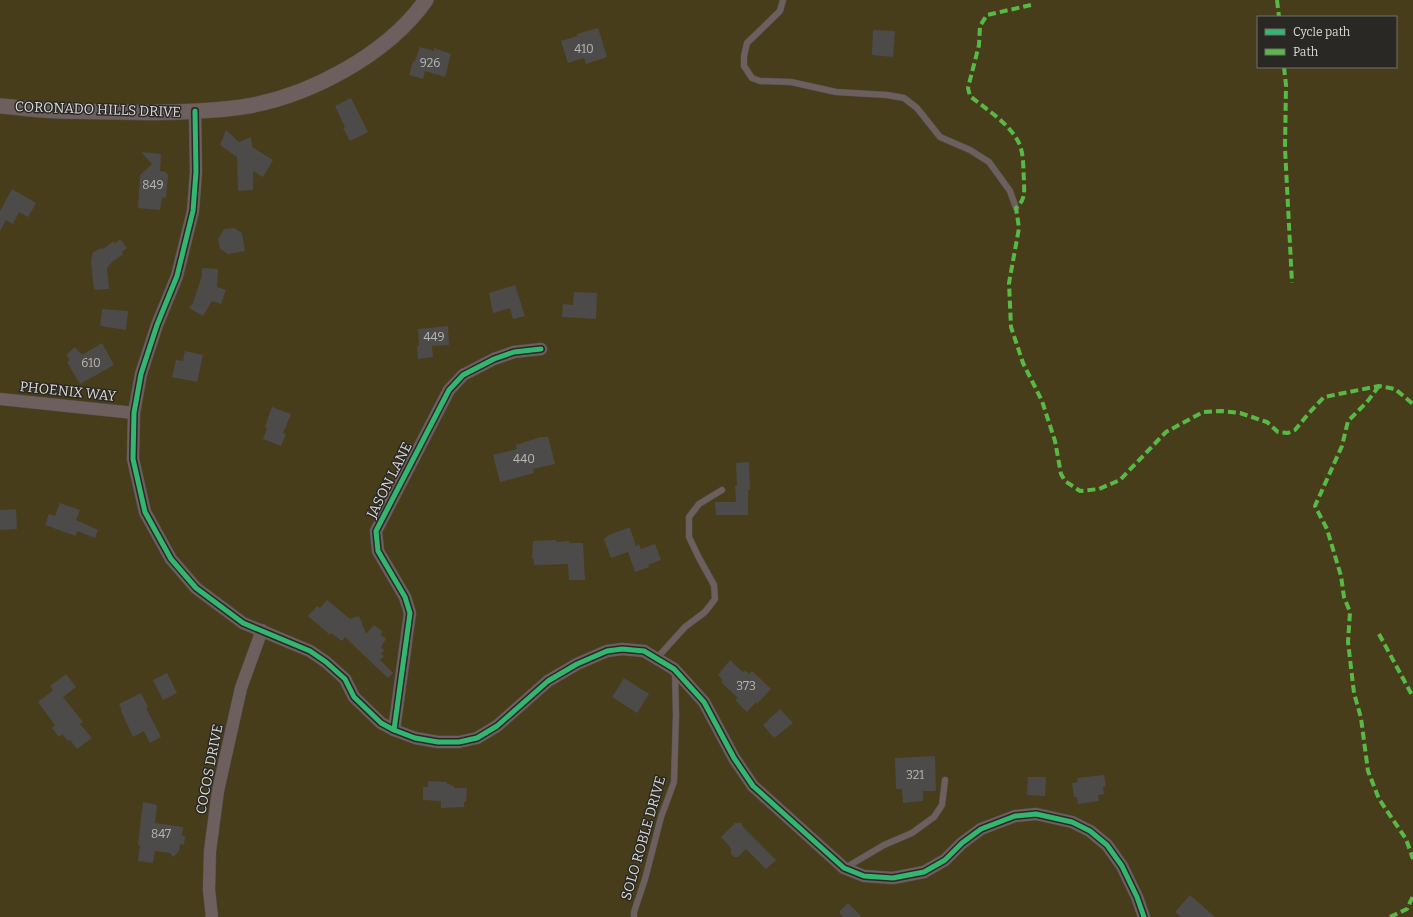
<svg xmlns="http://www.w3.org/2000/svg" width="1413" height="917" font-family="Bitter,serif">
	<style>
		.green { fill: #473d1a; fill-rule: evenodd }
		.building { fill: #4c4b4a }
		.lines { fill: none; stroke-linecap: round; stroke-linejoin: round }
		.service-casing { stroke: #51504e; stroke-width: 7 }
		.minor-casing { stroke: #51504e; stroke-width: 13 }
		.tertiary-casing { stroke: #51504e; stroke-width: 16 }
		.service { stroke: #6d5f5d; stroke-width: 6 }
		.minor { stroke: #6d5f5d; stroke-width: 12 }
		.tertiary { stroke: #6d5f5d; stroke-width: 15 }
		.quiet { stroke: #58b947; stroke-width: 4; stroke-dasharray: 8 4; stroke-linecap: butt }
		.cycleway-casing { stroke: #292825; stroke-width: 8 }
		.cycleway { stroke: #33b770; stroke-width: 5 }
		.labels { text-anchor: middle; stroke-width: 3; stroke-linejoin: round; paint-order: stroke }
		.number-label { font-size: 12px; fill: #b8b7b5 }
		.street-label { font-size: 14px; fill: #dcdbd9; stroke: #292825 }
	</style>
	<rect width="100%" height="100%" fill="#323130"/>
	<path class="green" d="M0,0h1413v917h-1413zM1258,17h138v50h-138z"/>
	<g class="building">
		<polygon points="598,28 607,57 586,64 584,58 568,63 561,41 577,36 577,34"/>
		<polygon points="873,30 895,31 893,57 872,55"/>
		<polygon points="420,47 434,51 434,48 451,54 445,77 425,71 423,79 409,75 413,61 415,61"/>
		<polygon points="351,98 368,132 350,141 343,128 345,127 335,106"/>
		<polygon points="226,130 239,142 251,137 252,147 273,160 263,177 253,171 253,190 238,191 237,157 220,145"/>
		<polygon points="141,152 161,154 160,171 166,172 168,175 166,197 162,198 160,210 138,208 140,175 152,164"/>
		<polygon points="12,189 36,203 28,217 19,212 13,224 6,220 0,231 0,211"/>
		<polygon points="234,228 242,233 245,251 228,254 220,249 218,239 224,229"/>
		<polygon points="120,239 127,248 122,252 123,254 112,262 107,268 109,289 94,290 91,261 93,252 102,248 103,249 114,241 115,244"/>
		<polygon points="202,268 218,269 217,287 226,290 221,304 212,301 203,316 189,308 193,303 202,275"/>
		<polygon points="515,285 525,316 513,319 510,308 493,313 489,293"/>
		<polygon points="574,292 597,293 596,319 562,317 563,304 573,305"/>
		<polygon points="102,309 128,311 126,330 100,326"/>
		<polygon points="448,326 449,345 432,346 433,357 418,359 417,346 419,346 418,329"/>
		<polygon points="102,343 114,365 80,384 67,362 70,360 66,355 75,347 82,355"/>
		<polygon points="185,351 203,355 197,382 172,377 176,360 183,361"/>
		<polygon points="272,407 291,414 283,433 286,434 281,446 263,439 267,428 265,427"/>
		<polygon points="540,437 548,437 555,464 533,469 534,473 500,482 493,455 517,449 516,445"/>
		<polygon points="749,462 750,490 748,490 748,515 716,515 715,502 736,502 735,486 737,486 736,463"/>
		<polygon points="60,503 80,510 76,520 98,530 95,538 77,531 76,536 45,525 49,514 55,516"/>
		<polygon points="16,509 17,529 0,530 0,510"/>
		<polygon points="628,528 630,528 636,546 639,544 641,549 655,544 661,560 648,565 649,567 635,572 628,552 611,558 604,539 609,535"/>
		<polygon points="556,540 556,542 569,541 570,543 583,543 585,580 569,580 568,564 534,565 534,559 532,559 533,541"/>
		<polygon points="327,600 350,619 359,616 366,634 374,625 383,632 380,634 386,639 381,647 384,650 381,654 384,656 380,660 393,673 388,678 345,637 342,641 331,633 330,635 308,616 317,606 320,608"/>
		<polygon points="730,660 743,672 745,670 749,674 752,671 771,689 757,704 756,702 747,712 735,700 738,698 721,682 723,680 718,675"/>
		<polygon points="167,673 177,693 163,700 153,680"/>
		<polygon points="66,674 76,687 63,697 83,722 80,724 92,738 77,749 70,740 68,741 62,734 59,737 52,728 55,725 38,702 53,690 50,686"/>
		<polygon points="624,678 649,694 637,713 612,697"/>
		<polygon points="141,693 148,707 146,708 161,737 150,743 144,731 133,737 121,711 122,710 119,704"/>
		<polygon points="780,709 793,723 774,738 763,725"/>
		<polygon points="935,756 936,791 923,791 923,801 903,803 902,789 896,789 895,758"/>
		<polygon points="1104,775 1106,786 1103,787 1104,794 1098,795 1099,801 1078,804 1077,797 1074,797 1072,783 1078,782 1077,778"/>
		<polygon points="1028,777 1046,777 1045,796 1027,795"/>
		<polygon points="428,781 447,782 447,784 450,784 450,785 454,786 454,788 467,788 466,802 464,802 464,807 441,808 441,801 423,800 423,787 428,787"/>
		<polygon points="143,802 157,805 155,823 183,827 182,836 185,836 184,845 180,844 179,851 173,857 170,853 155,851 153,863 138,861 140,845 138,845"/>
		<polygon points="735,823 742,823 742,826 776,860 766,869 746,849 738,857 734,857 731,854 731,848 721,837"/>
		<polygon points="1190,895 1215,917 1181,917 1175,912"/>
		<polygon points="848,903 862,917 843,917 839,912"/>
	</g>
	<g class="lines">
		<defs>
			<g id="service">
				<polyline points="783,0 780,11 747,43 744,56 744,66 752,78 760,81 791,82 836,92 887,95 904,98 917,108 940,137 970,150 989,162 1010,191 1016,208"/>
				<polyline points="657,658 685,627 705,612 715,599 714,585 699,558 689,537 689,517 699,504 722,490"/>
				<polyline points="845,868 884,845 912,833 934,817 942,805 945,780"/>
				<polyline points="634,917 634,912 645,879 661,817 674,782 676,715 675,671"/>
			</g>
			<g id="minor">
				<polyline points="195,111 196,172 193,211 177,276 157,325 141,374 134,413 133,459 145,512 171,559 196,588 243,623 310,651 326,662 345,679 354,697 381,723 394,730 415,738 438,742 459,742 477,738 497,726 548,681 577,664 607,651 622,649 644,651 674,669 704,702 734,758 753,786 844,868 864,876 893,878 924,872 945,860 962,843 981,829 1015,816 1036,814 1072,822 1090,831 1107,845 1122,866 1137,897 1144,917"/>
				<polyline points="0,399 134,413"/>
				<polyline points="394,730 410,613 405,597 378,551 376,531 449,390 463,375 494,359 514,352 541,349"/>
				<polyline points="212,917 209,890 210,851 218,791 241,688 262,630"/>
			</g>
			<path id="tertiary" d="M0,106c14,1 28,3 42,4 23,2 47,1 70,2 43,1 87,1 130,-5 66,-10 145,-52 184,-107"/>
		</defs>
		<use href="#service" class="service-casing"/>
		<use href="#minor" class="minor-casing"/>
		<use href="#tertiary" class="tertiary-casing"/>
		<use href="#service" class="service"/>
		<use href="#minor" class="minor"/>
		<use href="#tertiary" class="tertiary"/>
		<g class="quiet">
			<polyline points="1277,0 1279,17"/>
			<path d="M1031,5l-44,10 -7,11 -1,19 -11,43 2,8c17,14 39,27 49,47 5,11 4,25 5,37 0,12 2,19 -8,28l3,20 -10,55 2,44 12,36 19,38 13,40 6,33 4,7 15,10 19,-2 21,-9 46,-48 37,-20 18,-1 19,2 27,9 11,10 10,1 7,-3 14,-17 15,-16 55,-11 16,3 18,15"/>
			<polyline points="1284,67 1286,85 1285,148 1292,283"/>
			<polyline points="1379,386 1367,402 1348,421 1342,446 1315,506 1327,529 1341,576 1344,597 1350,612 1348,642 1354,693 1361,718 1368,771 1379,799 1406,839 1413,859"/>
			<polyline points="1379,634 1413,697"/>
			<polyline points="1390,917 1407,909 1413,896"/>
		</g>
		<defs>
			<g id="cycleway">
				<polyline points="195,111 196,172 193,211 177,276 157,325 141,374 134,413 133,459 145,512 171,559 196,588 243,623 310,651 326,662 345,679 354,697 381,723 394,730 415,738 438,742 459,742 477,738 497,726 548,681 577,664 607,651 622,649 644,651 674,669 704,702 734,758 753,786 844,868 864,876 893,878 924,872 945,860 962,843 981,829 1015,816 1036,814 1072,822 1090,831 1107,845 1122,866 1137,897 1144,917"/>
				<polyline points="394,730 410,613 405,597 378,551 376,531 449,390 463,375 494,359 514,352 541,349"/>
			</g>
		</defs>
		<use href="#cycleway" class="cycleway-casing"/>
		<use href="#cycleway" class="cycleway"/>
	</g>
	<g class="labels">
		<g class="number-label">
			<text x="584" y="53">410</text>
			<text x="430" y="67">926</text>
			<text x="153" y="189">849</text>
			<text x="434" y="341">449</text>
			<text x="91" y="367">610</text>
			<text x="524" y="463">440</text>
			<text x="746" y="690">373</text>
			<text x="915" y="779">321</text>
			<text x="161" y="838">847</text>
		</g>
		<g class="street-label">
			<text transform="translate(98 109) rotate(2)" y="5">CORONADO HILLS DRIVE</text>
			<text transform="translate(68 391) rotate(6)" y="5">PHOENIX WAY</text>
			<text transform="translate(389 480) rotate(-63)" y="5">JASON LANE</text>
			<text transform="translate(209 769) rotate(-79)" y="5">COCOS DRIVE</text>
			<text transform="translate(643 838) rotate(-74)" y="5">SOLO ROBLE DRIVE</text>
		</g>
	</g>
	<rect x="1257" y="16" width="140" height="52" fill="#292825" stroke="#71706d"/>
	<rect x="1265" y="29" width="20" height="6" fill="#33b770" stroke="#71706d"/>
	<text x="1293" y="36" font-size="12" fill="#dcdbd9">Cycle path</text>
	<rect x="1265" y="49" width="20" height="6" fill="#58b947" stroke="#71706d"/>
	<text x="1293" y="56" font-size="12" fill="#dcdbd9">Path</text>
</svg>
